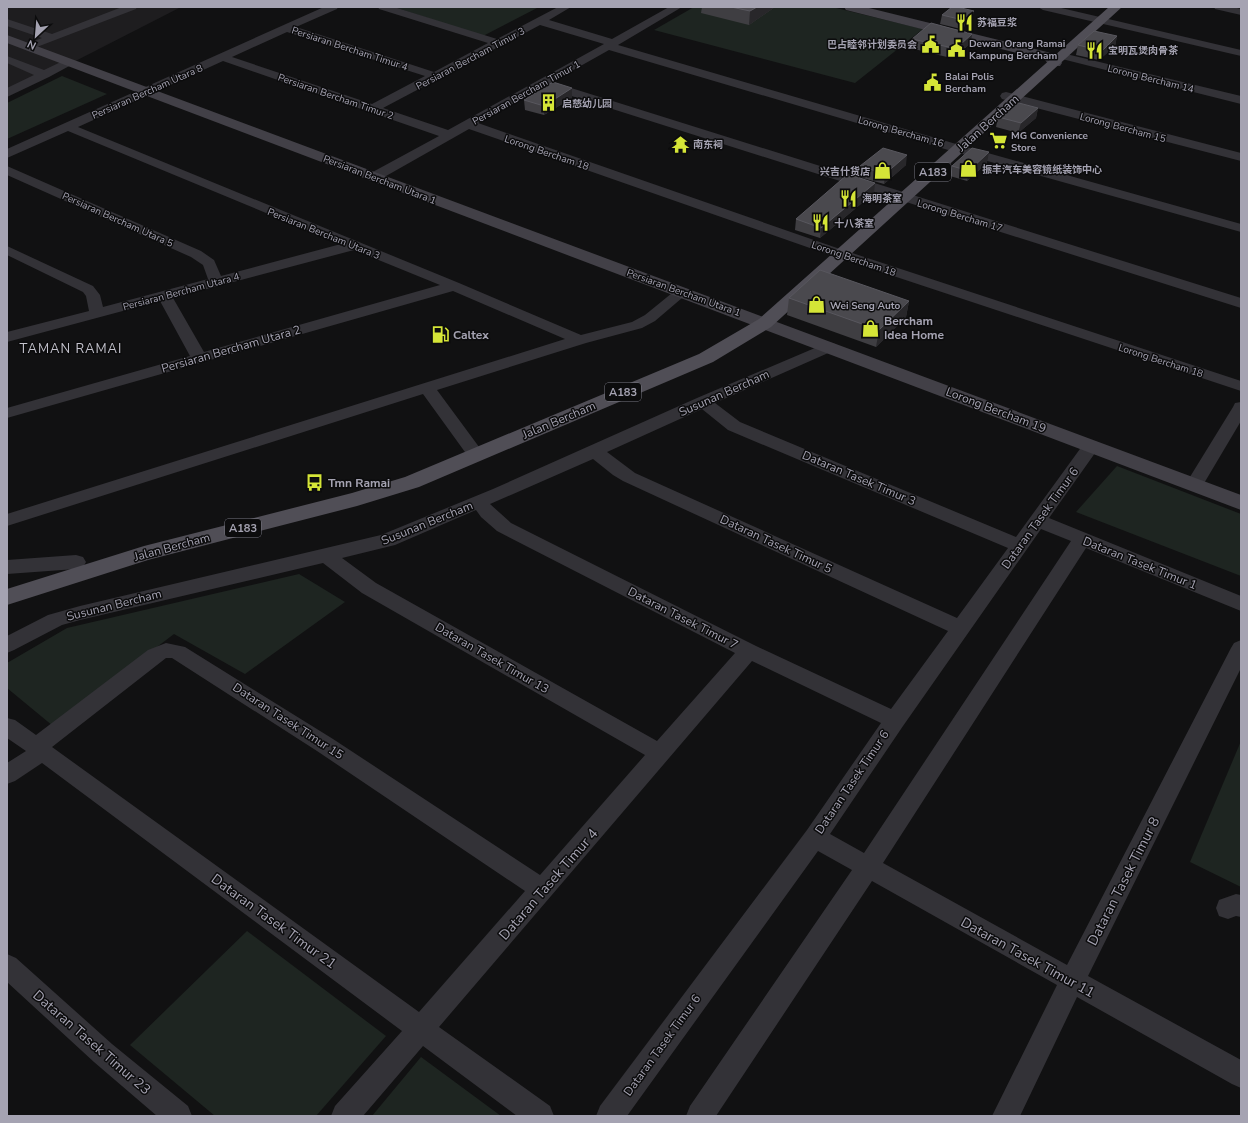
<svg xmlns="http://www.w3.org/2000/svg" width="1248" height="1123" font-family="'Nunito Sans','Noto Sans SC',sans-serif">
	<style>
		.built { fill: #1e1d1f }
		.green { fill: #1e2521 }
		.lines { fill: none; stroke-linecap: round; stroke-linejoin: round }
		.street { fill: #333237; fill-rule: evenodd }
		.secondary { fill: #424047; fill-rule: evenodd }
		.primary { fill: #504e56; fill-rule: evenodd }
		.wall { fill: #3f3e42 }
		.shaded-wall { fill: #28272a }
		.building { fill: #4a494e; stroke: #58575e }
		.labels { text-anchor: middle; stroke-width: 3; stroke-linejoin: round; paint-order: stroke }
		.far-poi-label { font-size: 10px; font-weight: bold; fill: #a5a3b2; stroke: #0c0c0d; text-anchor: start }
		.far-street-label { font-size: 10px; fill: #a5a3b2; stroke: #0c0c0d }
		.shield { fill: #0c0c0d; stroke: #777680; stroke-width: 1 }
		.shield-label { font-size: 11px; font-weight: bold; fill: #a5a3b2 }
		.street-label { font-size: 12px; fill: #a5a3b2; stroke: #0c0c0d }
		.poi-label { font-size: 12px; font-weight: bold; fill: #a5a3b2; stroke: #0c0c0d; text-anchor: start }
		.neighbourhood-label { font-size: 13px; letter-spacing: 1px; fill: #c5c4ce; stroke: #0c0c0d }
		.near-street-label { font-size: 14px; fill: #a5a3b2; stroke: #0c0c0d }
	</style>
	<rect width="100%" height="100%" fill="#111112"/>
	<polygon class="built" points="7,7 181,7 7,96"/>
	<g class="green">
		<polygon points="394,7 539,7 483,36"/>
		<polygon points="694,7 832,7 923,29 855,83 654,30"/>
		<polygon points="62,76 107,94 7,139 7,103"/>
		<polygon points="1117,466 1241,514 1241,576 1076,512"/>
		<polygon points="299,574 345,602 245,674 174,634 53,726 7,688 7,663 67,628"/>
		<polygon points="1241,741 1241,887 1190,862"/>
		<polygon points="247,931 386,1036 316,1116 215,1116 130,1045"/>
		<polygon points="421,1057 501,1116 372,1116"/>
	</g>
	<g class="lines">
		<g class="street">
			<polygon points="122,7 137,7 136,9 29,50 23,47 25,45 42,38 7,26 7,19 52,34"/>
			<path d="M324,7h14l-1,2 -41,18 138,45 54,-29 -109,-34 -1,-2h16l103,32 61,-32h13l-22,13 63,19 57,-32h13l-64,38 345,101 278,78v8l-286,-80 -346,-102 -57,32 689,216v10l-698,-221 -65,36 359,125 404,133v10l-414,-137 -358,-125 -90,51h-10l-2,-3 2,-3 70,-38 -216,-75 -145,66 381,156 122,52 51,-13 13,-7 32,-26 5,-1 5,1 2,3 -34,29 -13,7 -56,15 -149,47 45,61 3,4 -3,4 -6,2 -6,-2 -47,-65 -416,132v-12l558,-175 -112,-48 -446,127v-10l183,-52 -30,-55 -153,41v-10l82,-21 -3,-15 -3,-4 -76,-37v-9l86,40 7,9 3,12 105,-28 -5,-14 -12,-8 -184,-82v-9l194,85 13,9 7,16 120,-32 -273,-113 -61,27v-9zM540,25l64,19 -156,86 -65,-22zM287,32l138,44 -53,28 -140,-47zM354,250l86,35 -236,67 -31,-54z"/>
			<polygon points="1038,7 1057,7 1241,50 1241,56 1043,10"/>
			<polygon points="1214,7 1233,7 1241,9 1241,15 1215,9"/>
			<polygon points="1062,53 1241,96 1241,104 1062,59 1046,59 1044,57 1046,55"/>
			<polygon points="7,56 44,70 65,60 73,60 75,62 73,64 49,77 7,97 7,88 34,75 7,63"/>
			<polygon points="1006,92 1241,153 1241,161 1002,99 1000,96 1002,93"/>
			<path d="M829,342l6,2 2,3 -2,3 -120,53 25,19 276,115 69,-95 6,-1 6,1 3,4 -51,72 192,78v15l-155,-63 -203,315 184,102 164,-317 3,-5 7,-3v28l-153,308 153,84v28l-9,-4 -155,-87 -57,119h-28l65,-131 -185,-104 -156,235h-30l4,-10 162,-236 -34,-19 -191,265h-31l4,-10 207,-276 74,-107 -129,-62 -313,366 111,79 4,10h-37l-94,-70 -60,70h-32l4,-10 67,-75 -360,-268 -27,18 -8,3v-21l19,-12 -19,-13v-20l8,2 21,15 112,-85 18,-7 19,4 148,92 207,136 105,-120 -283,-162 -39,-30 -243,57 -18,5 -48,25 -7,3v-17l41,-21 32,-9 301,-71 112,-46 204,-91zM702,409l26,21 280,118 -51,70 -322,-145 -28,-21zM593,459l20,16 10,6 325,150 -57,78 -135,-63 -245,-123 -21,-19zM476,510l5,7 16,14 238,122 -78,88 -281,-158 -34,-25 53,-13zM1041,529l30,12 -207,312 -34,-19 73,-108zM166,658h6l145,93 208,140 -106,121 -367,-265z"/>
			<polygon points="1241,402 1241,421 1203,485 1200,489 1194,491 1188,489 1185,485 1233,407 1235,403"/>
			<polygon points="76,555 83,557 86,562 83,567 76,569 7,574 7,560"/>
			<polygon points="1236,894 1241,895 1241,917 1236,916 1228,919 1219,916 1216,908 1219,900"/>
			<polygon points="7,954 16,958 112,1044 188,1106 192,1116 157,1116 94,1062 7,982"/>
		</g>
		<g class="secondary">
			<polygon points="844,7 865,7 1055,54 1058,55 1062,63 1060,66 1050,66 1045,60 846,10"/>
			<polygon points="7,35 1241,495 1241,510 7,43"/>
		</g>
		<polygon class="primary" points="1109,7 1122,7 771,327 713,362 419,487 357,506 148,560 7,605 7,589 144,546 352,493 405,477 699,354 759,319"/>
	</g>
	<g class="wall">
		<polygon points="702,7 775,7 749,25 701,13"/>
		<polygon points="942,15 972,20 961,29 940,24"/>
		<polygon points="972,34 971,43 959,53 957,53 951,58 910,48 912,39"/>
		<polygon points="1117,36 1115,46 1099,60 1076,55 1078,45"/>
		<polygon points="572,88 572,98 544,115 525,110 524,100"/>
		<polygon points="1038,108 1036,118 1018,133 996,127 998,117"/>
		<polygon points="987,163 967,181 950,176 952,166"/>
		<polygon points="906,165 884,184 859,177 860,166"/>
		<polygon points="874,193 820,238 795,230 796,219"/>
		<polygon points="789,298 909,301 906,317 876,347 787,315"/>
	</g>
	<g class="shaded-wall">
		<polygon points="757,7 775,7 749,25 750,11"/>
		<polygon points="974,11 972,20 961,29 963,20"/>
		<polygon points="972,34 971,43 959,53 961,44"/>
		<polygon points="1117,36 1115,46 1099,60 1102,51"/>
		<polygon points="959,43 957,53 951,58 953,48"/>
		<polygon points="572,88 572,98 544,115 544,106"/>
		<polygon points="1038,108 1036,118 1018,133 1021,123"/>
		<polygon points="989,152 987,163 967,181 969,171"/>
		<polygon points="907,155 906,165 884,184 885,174"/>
		<polygon points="875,183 874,193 820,238 821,228"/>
		<polygon points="909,301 906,317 876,347 879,330"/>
	</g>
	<g class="building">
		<polygon points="731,7 757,7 750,11"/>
		<polygon points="952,7 957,7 974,11 963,20 942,15"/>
		<polygon points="931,23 972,34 961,44 959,43 953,48 912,39"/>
		<polygon points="1094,31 1117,36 1102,51 1078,45"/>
		<polygon points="553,82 572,88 544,106 524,100"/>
		<polygon points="1015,102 1038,108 1021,123 998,117"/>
		<polygon points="883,148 907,155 885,174 860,166"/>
		<polygon points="972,148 989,152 969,171 952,166"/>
		<polygon points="848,174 875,183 821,228 796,219"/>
		<polygon points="820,270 909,301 879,330 789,298"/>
	</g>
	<defs>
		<symbol id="restaurant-bare" viewBox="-9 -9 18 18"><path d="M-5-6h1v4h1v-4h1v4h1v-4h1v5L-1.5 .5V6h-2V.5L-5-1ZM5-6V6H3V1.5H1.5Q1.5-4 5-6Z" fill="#d5e537" stroke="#0c0c0d" stroke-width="2.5" paint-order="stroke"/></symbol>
		<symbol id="civic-bare" viewBox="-9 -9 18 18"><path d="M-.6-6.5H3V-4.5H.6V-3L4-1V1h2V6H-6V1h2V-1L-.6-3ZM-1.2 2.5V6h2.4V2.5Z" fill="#d5e537" stroke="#0c0c0d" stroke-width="2.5" paint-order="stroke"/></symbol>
		<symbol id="building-bare" viewBox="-9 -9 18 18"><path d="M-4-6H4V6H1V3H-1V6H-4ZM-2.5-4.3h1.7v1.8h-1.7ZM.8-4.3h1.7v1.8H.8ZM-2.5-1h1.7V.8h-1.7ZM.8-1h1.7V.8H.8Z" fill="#d5e537" stroke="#0c0c0d" stroke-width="2.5" paint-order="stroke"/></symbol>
		<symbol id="supermarket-bare" viewBox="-9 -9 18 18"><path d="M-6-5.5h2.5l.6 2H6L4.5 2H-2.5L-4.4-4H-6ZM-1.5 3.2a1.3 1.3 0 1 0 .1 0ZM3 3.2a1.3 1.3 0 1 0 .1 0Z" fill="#d5e537" stroke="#0c0c0d" stroke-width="2.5" paint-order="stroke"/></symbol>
		<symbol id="temple-bare" viewBox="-9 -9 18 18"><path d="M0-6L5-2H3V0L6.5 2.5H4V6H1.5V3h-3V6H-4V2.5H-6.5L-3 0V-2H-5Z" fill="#d5e537" stroke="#0c0c0d" stroke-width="2.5" paint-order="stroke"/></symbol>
		<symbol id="shop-bare" viewBox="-9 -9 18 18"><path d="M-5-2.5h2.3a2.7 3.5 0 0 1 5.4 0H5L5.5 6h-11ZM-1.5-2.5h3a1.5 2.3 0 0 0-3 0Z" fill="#d5e537" stroke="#0c0c0d" stroke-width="2.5" paint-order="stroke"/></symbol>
		<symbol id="fuel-bare" viewBox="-9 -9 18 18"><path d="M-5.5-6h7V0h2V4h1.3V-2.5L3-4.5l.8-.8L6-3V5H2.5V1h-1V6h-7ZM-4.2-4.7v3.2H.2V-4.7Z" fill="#d5e537" stroke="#0c0c0d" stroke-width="2.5" paint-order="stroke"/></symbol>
		<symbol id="bus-bare" viewBox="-9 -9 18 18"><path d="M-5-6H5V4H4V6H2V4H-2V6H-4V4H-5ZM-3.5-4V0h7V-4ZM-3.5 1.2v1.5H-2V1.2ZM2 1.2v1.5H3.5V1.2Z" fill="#d5e537" stroke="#0c0c0d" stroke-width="2.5" paint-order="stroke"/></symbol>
	</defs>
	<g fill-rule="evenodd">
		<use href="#restaurant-bare" x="952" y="10" width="25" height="25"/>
		<use href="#civic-bare" x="918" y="32" width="25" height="25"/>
		<use href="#civic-bare" x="944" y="36" width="25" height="25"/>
		<use href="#restaurant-bare" x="1082" y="38" width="25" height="25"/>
		<use href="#civic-bare" x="920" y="70" width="25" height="25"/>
		<use href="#building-bare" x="536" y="90" width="25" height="25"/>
		<use href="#supermarket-bare" x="986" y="128" width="25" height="25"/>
		<use href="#temple-bare" x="668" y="132" width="25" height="25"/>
		<use href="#shop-bare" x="956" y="156" width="25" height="25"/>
		<use href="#shop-bare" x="870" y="158" width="25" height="25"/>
		<use href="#restaurant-bare" x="836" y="186" width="25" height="25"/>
		<use href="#restaurant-bare" x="808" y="210" width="25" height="25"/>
		<use href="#shop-bare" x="804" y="292" width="25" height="25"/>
		<use href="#shop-bare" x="858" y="316" width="25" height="25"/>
		<use href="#fuel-bare" x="428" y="322" width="25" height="25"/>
		<use href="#bus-bare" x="302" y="470" width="25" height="25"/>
	</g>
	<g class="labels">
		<g class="far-poi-label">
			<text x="977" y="26">苏福豆浆</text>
			<text x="969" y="47">Dewan Orang Ramai<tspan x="969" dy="12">Kampung Bercham</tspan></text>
			<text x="917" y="48" text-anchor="end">巴占睦邻计划委员会</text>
			<text x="1108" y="54">宝明瓦煲肉骨茶</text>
			<text x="945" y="80">Balai Polis<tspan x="945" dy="12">Bercham</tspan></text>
			<text x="562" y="107">启慈幼儿园</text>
			<text x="1011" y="139">MG Convenience<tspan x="1011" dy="12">Store</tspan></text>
			<text x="693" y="148">南东祠</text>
			<text x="982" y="173">振丰汽车美容镜纸装饰中心</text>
			<text x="870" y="175" text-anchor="end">兴吉什货店</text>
			<text x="862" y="202">海明茶室</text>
			<text x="834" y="227">十八茶室</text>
			<text x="830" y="309">Wei Seng Auto</text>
		</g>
		<g class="far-street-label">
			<text transform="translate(350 48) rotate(18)" y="4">Persiaran Bercham Timur 4</text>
			<text transform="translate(470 58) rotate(-28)" y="4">Persiaran Bercham Timur 3</text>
			<text transform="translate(1151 78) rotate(14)" y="4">Lorong Bercham 14</text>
			<text transform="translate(147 91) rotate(-24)" y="4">Persiaran Bercham Utara 8</text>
			<text transform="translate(526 92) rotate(-29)" y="4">Persiaran Bercham Timur 1</text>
			<text transform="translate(336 96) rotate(19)" y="4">Persiaran Bercham Timur 2</text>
			<text transform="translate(1123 127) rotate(15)" y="4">Lorong Bercham 15</text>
			<text transform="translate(901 131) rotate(16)" y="4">Lorong Bercham 16</text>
			<text transform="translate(547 152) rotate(19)" y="4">Lorong Bercham 18</text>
			<text transform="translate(380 179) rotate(21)" y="4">Persiaran Bercham Utara 1</text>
			<text transform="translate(960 215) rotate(17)" y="4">Lorong Bercham 17</text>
			<text transform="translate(118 219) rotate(24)" y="4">Persiaran Bercham Utara 5</text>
			<text transform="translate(324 233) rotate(22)" y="4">Persiaran Bercham Utara 3</text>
			<text transform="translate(854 258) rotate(19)" y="4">Lorong Bercham 18</text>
			<text transform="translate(181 291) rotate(-15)" y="4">Persiaran Bercham Utara 4</text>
			<text transform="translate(684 292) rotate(20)" y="4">Persiaran Bercham Utara 1</text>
			<text transform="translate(1161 360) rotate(18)" y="4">Lorong Bercham 18</text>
		</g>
		<g class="shield">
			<rect x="915" y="163" width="36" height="18" rx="3"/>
			<rect x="605" y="383" width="36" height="18" rx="3"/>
			<rect x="225" y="519" width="36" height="18" rx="3"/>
		</g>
		<g class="shield-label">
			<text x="933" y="176">A183</text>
			<text x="623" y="396">A183</text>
			<text x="243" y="532">A183</text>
		</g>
		<g class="street-label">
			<text transform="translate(988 123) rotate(-42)" y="4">Jalan Bercham</text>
			<text transform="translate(231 349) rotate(-16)" y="4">Persiaran Bercham Utara 2</text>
			<text transform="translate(724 393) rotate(-24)" y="4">Susunan Bercham</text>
			<text transform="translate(996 410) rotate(21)" y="4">Lorong Bercham 19</text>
			<text transform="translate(559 420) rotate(-23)" y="4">Jalan Bercham</text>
			<text transform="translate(859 478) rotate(23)" y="4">Dataran Tasek Timur 3</text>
			<text transform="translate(1040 518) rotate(-54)" y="4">Dataran Tasek Timur 6</text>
			<text transform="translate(427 523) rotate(-22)" y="4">Susunan Bercham</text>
			<text transform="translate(776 544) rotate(25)" y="4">Dataran Tasek Timur 5</text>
			<text transform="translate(172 547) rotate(-15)" y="4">Jalan Bercham</text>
			<text transform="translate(1140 563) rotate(22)" y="4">Dataran Tasek Timur 1</text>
			<text transform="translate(114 605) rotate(-14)" y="4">Susunan Bercham</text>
			<text transform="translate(683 618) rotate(27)" y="4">Dataran Tasek Timur 7</text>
			<text transform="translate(492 658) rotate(30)" y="4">Dataran Tasek Timur 13</text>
			<text transform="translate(288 721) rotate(33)" y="4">Dataran Tasek Timur 15</text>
			<text transform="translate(852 782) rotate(-56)" y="4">Dataran Tasek Timur 6</text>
			<text transform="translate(662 1045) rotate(-54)" y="4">Dataran Tasek Timur 6</text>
		</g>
		<g class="poi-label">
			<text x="884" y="325">Bercham<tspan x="884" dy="14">Idea Home</tspan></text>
			<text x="453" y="339">Caltex</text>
			<text x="328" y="487">Tmn Ramai</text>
		</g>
		<g class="neighbourhood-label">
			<text x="71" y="353">TAMAN RAMAI</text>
		</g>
		<g class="near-street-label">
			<text transform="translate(1123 881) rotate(-63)" y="5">Dataran Tasek Timur 8</text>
			<text transform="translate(548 884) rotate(-49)" y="5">Dataran Tasek Timur 4</text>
			<text transform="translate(274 921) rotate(36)" y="5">Dataran Tasek Timur 21</text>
			<text transform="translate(1028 957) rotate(29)" y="5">Dataran Tasek Timur 11</text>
			<text transform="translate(92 1042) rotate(41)" y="5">Dataran Tasek Timur 23</text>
		</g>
	</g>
	<rect width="1248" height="1123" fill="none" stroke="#a5a3b2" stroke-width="16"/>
	<g transform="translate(36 36) rotate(206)" stroke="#0c0c0d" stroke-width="3" paint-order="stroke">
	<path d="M0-3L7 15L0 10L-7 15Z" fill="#a5a3b2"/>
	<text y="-6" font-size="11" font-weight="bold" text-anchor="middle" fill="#a5a3b2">N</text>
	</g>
</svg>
